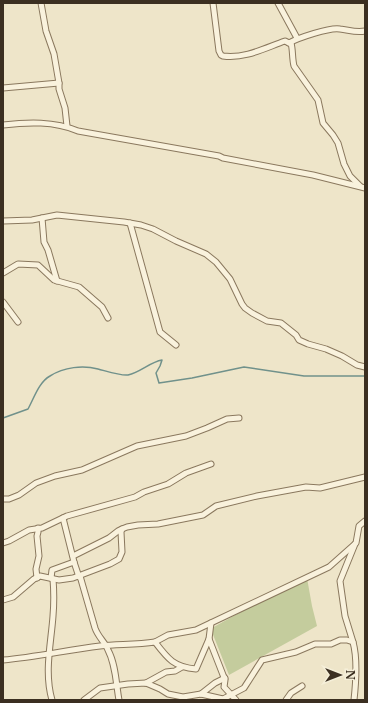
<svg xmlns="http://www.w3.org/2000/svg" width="368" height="703" font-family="'Libre Baskerville',serif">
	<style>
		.green { fill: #c4cc9d }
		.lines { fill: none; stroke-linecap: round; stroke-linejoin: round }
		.stream { stroke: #70918b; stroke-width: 1.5 }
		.minor-casing { stroke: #8a785e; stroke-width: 7 }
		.minor { stroke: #f9f2dd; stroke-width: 5 }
	</style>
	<rect width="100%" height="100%" fill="#eee5c9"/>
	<polygon class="green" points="307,578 312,606 317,626 229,675 212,632 212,628 248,608"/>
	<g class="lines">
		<path class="stream" d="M3,418l25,-9c6,-11 11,-27 22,-33 14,-9 33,-11 48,-7 8,2 23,7 30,6 13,-3 22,-13 34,-15l-2,6 -4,7 3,10 33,-5 52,-11 60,9h61"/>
		<defs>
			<g id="minor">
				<polyline points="41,3 46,31 54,54 59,83 59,89 65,108 67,126"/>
				<path d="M213,3l6,48 2,4 2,1c22,3 42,-8 62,-15l4,2c9,-5 41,-16 51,-14 9,1 16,4 25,2"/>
				<polyline points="278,3 297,38"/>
				<path d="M289,43h2c2,7 1,15 3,23l24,34 5,23 10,12 5,8 6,21 6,12 10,10"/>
				<polyline points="3,88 59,83"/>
				<path d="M3,125c25,-3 51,-4 75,6l141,25 4,2 90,17 52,13"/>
				<polyline points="42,218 44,242 48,250 57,281"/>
				<polyline points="3,221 32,220 57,215 124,222 141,225 153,229 176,241 206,254 216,262 230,279 242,304 245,308 252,313 267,321 281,323 296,335 299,340 308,344 326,349 342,356 357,365 365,367"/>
				<polyline points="130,223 160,332 176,345"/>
				<polyline points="3,273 18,264 38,265 54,280 79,287 102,307 108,318"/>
				<polyline points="3,302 18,322"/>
				<polyline points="3,499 9,499 19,495 36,483 55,476 82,470 137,446 186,436 207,428 227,419 239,418"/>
				<polyline points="63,518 74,562 79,577"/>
				<polyline points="3,543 9,541 29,530 42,528 67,516 135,497 144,492 168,484 186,473 211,464"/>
				<polyline points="73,556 109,538 118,531 122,529"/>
				<path d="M80,576l15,52c3,9 10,14 13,22 8,15 8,34 11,50"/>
				<polyline points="37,578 36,569 39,556 37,536 38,532 38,528"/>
				<polyline points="51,578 52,570 74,562"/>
				<polyline points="3,600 13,597 34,579 40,576 59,580 73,578 110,564 119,559 122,552 121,532 122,529 127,527 138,525 158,524 203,515 216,506 257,496 306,487 320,488 365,477"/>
				<polyline points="209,639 211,623"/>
				<polyline points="155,642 168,635 196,630 329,567 356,543 359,526 365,521"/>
				<polyline points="353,642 345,616 340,581 355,544"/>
				<path d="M3,660c33,-3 64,-10 97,-14 18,-2 36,-1 55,-4 13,17 19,25 41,27l13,-30 16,41 -1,7 12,13"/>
				<polyline points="146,683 166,672 175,671 182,667"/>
				<polyline points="201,694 215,683 225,678"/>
				<path d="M52,700c-8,-28 -1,-56 1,-84 1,-12 1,-25 0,-37"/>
				<path d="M84,700l16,-12 28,-4 18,-1 14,6 8,5 15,3 18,-3 22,5 21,-11 18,-28 34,-8 19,-8h16l9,-4h7l6,2c5,18 3,40 1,58"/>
				<polyline points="286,700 291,693 302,686"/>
			</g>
		</defs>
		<use href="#minor" class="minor-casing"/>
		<use href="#minor" class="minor"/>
	</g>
	<rect width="368" height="703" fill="none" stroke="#3b2f21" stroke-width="8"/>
	<g transform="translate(340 675) rotate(90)" stroke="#f5efd9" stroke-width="3" paint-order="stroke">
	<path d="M0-3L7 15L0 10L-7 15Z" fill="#3b2f21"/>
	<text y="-6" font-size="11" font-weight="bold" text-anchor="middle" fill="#3b2f21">N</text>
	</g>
</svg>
